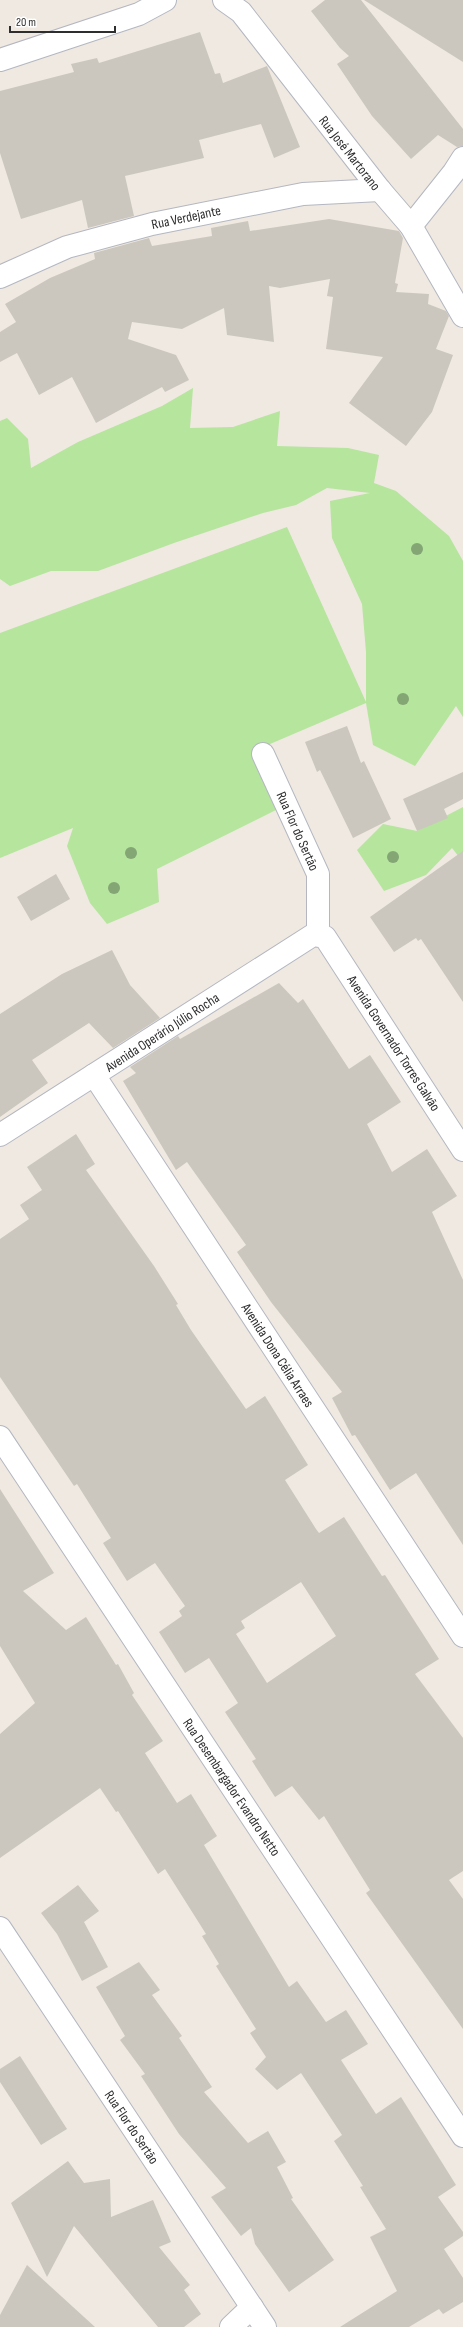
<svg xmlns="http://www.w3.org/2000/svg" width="463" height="2327" font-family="'Sofia Sans Condensed',sans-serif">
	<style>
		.green { fill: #b6e59e }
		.building { fill: #cbc7bf; fill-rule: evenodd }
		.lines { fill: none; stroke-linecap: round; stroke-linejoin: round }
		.minor-casing { stroke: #b4b7c1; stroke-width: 24 }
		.minor { stroke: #fff; stroke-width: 22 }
		.tree { fill: #84a574 }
		.labels { text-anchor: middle; stroke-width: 3; stroke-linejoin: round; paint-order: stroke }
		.street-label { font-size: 14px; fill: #2e2e2e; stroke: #fff }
	</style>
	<rect width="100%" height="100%" fill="#efe9e1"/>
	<g class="green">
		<polygon points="193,388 190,428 233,427 280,411 277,446 348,448 379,455 374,483 396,491 449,536 463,561 463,717 456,706 415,766 373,745 366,703 256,750 282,807 157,869 159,902 107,924 90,903 67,846 73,828 0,858 0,633 287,527 366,702 366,652 362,604 332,538 330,501 370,493 327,488 296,505 263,513 174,543 98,571 51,571 10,586 0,579 0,421 7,418 28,439 31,468 78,442 162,406"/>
		<polygon points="463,807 463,862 452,848 426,875 384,891 357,850 383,824 417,831"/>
	</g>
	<g class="building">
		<polygon points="325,0 361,0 463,129 463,146 457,147 438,135 411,159 372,116 337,64 349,56 340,48 311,11"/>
		<polygon points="364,0 463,0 463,62"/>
		<polygon points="200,32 215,74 220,73 223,83 267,66 300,147 274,158 261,124 199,140 204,158 125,176 134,216 88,228 82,200 21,219 0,153 0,91 74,72 71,64 97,58 99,63"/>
		<polygon points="329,219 399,231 403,238 395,283 398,284 396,292 429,294 428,304 446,311 449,316 436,349 453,355 432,412 406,446 349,403 383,357 326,349 333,297 327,296 330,279 280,288 269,286 274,342 227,335 224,308 182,329 132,322 128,339 176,355 189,380 165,392 162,387 96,423 72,377 39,395 17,353 0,362 0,332 16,322 5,304 50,278 95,259 94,253 149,238 152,246 212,236 211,228 248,221 250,231"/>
		<polygon points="347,726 361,763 364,761 391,819 353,838 320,770 317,772 305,742"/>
		<polygon points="463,772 463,799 444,809 448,818 417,831 403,799"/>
		<polygon points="463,851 463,1002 421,939 418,941 416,938 394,952 370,917"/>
		<polygon points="56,874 70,899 31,921 17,897"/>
		<polygon points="112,950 130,985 160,1018 113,1048 89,1023 32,1060 48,1083 0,1117 0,1014 62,974"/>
		<polygon points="279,983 298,1003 303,999 349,1069 370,1055 401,1102 367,1124 392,1172 427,1149 457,1196 432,1212 463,1280 463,1545 416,1473 390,1490 355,1435 352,1436 332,1398 342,1392 271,1302 237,1252 246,1245 187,1162 176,1170 123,1081 136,1073 130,1067 178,1036 180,1039"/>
		<path d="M76,1134l19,30 -9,6 68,96 24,38 -2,1 15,25 55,79 19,-13 43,69 -23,15 31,49 3,4 25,-16 38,59 3,-1 54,84 -24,15 48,64v133l-14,9 14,19v130l-97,-136 4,-3 -46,-74 -5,4 -27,-34 -17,11 -23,-36 4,-2 -31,-47 13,-9 -29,-45 -24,15 -26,-41 23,-16 -3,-5 6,-5 -30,-43 -28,18 -24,-38 8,-5 -34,-54 -3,2 -74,-109v-138l29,-20 -9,-14 22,-15 -15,-23zM301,1582l35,54 -69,47 -31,-49 9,-6 -4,-7z"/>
		<polygon points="0,1489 54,1573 23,1591 66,1630 86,1617 116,1665 118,1664 134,1693 132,1695 163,1741 145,1753 177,1803 191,1794 217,1836 204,1845 289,1987 297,1981 326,2022 346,2010 368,2044 341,2060 376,2114 401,2097 456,2185 438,2197 463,2232 463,2236 444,2249 463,2278 463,2302 443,2314 439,2309 409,2327 340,2327 397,2291 370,2237 386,2229 360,2187 363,2186 334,2141 342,2135 301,2073 277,2090 255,2069 266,2057 250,2033 256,2029 216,1966 219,1964 202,1936 206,1934 165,1869 158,1874 118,1811 116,1812 100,1788 0,1858 0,1734 35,1703 0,1646"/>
		<polygon points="78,1885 99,1911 84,1922 108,1967 82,1981 57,1934 41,1913"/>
		<polygon points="139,1962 160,1990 152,1995 182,2036 179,2038 212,2087 204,2092 248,2143 268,2131 286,2162 277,2167 293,2198 291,2199 334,2260 289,2292 255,2244 251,2228 241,2236 211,2197 226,2188 179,2134 141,2076 145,2074 120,2040 125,2036 96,1987"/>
		<polygon points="20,2056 67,2129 41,2145 0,2082 0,2069"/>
		<polygon points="68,2161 84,2183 110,2179 111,2217 153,2200 171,2242 159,2247 190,2285 184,2290 201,2314 184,2327 158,2327 74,2226 47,2277 11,2203"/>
		<polygon points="27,2265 95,2327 0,2327 0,2315"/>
	</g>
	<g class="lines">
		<defs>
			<g id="minor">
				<polyline points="224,0 241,12 380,190 411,226 463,316"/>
				<polyline points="0,60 139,14 165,0"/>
				<polyline points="411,226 454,172 463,158"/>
				<polyline points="0,277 67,247 152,224 303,194 380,190"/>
				<polyline points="263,754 318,874 318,935"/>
				<polyline points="94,1075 463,1636"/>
				<polyline points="0,1135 313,935 325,937 463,1150"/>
				<polyline points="0,1437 463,2136"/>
				<polyline points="0,1928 265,2327"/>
				<polyline points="231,2327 252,2307"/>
			</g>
		</defs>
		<use href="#minor" class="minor-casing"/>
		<use href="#minor" class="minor"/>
	</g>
	<g class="tree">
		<circle cx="417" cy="549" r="6"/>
		<circle cx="403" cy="699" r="6"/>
		<circle cx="131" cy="853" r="6"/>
		<circle cx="393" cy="857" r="6"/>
		<circle cx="114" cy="888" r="6"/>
	</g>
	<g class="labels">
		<g class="street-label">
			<text transform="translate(350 153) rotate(52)" y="5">Rua José Martorano</text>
			<text transform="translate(186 217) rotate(-12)" y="5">Rua Verdejante</text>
			<text transform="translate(298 831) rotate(66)" y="5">Rua Flor do Sertão</text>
			<text transform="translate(162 1032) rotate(-33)" y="5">Avenida Operário Júlio Rocha</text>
			<text transform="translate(394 1043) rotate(57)" y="5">Avenida Governador Torres Galvão</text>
			<text transform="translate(278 1355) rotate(57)" y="5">Avenida Dona Célia Arraes</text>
			<text transform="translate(232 1787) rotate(56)" y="5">Rua Desembargador Evandro Netto</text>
			<text transform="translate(132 2127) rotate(56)" y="5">Rua Flor do Sertão</text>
		</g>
	</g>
	<path d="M10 26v6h105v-6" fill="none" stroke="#2e2e2e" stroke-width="2"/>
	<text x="16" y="26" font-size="12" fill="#2e2e2e" stroke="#ffffff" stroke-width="3" paint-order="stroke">20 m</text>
</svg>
